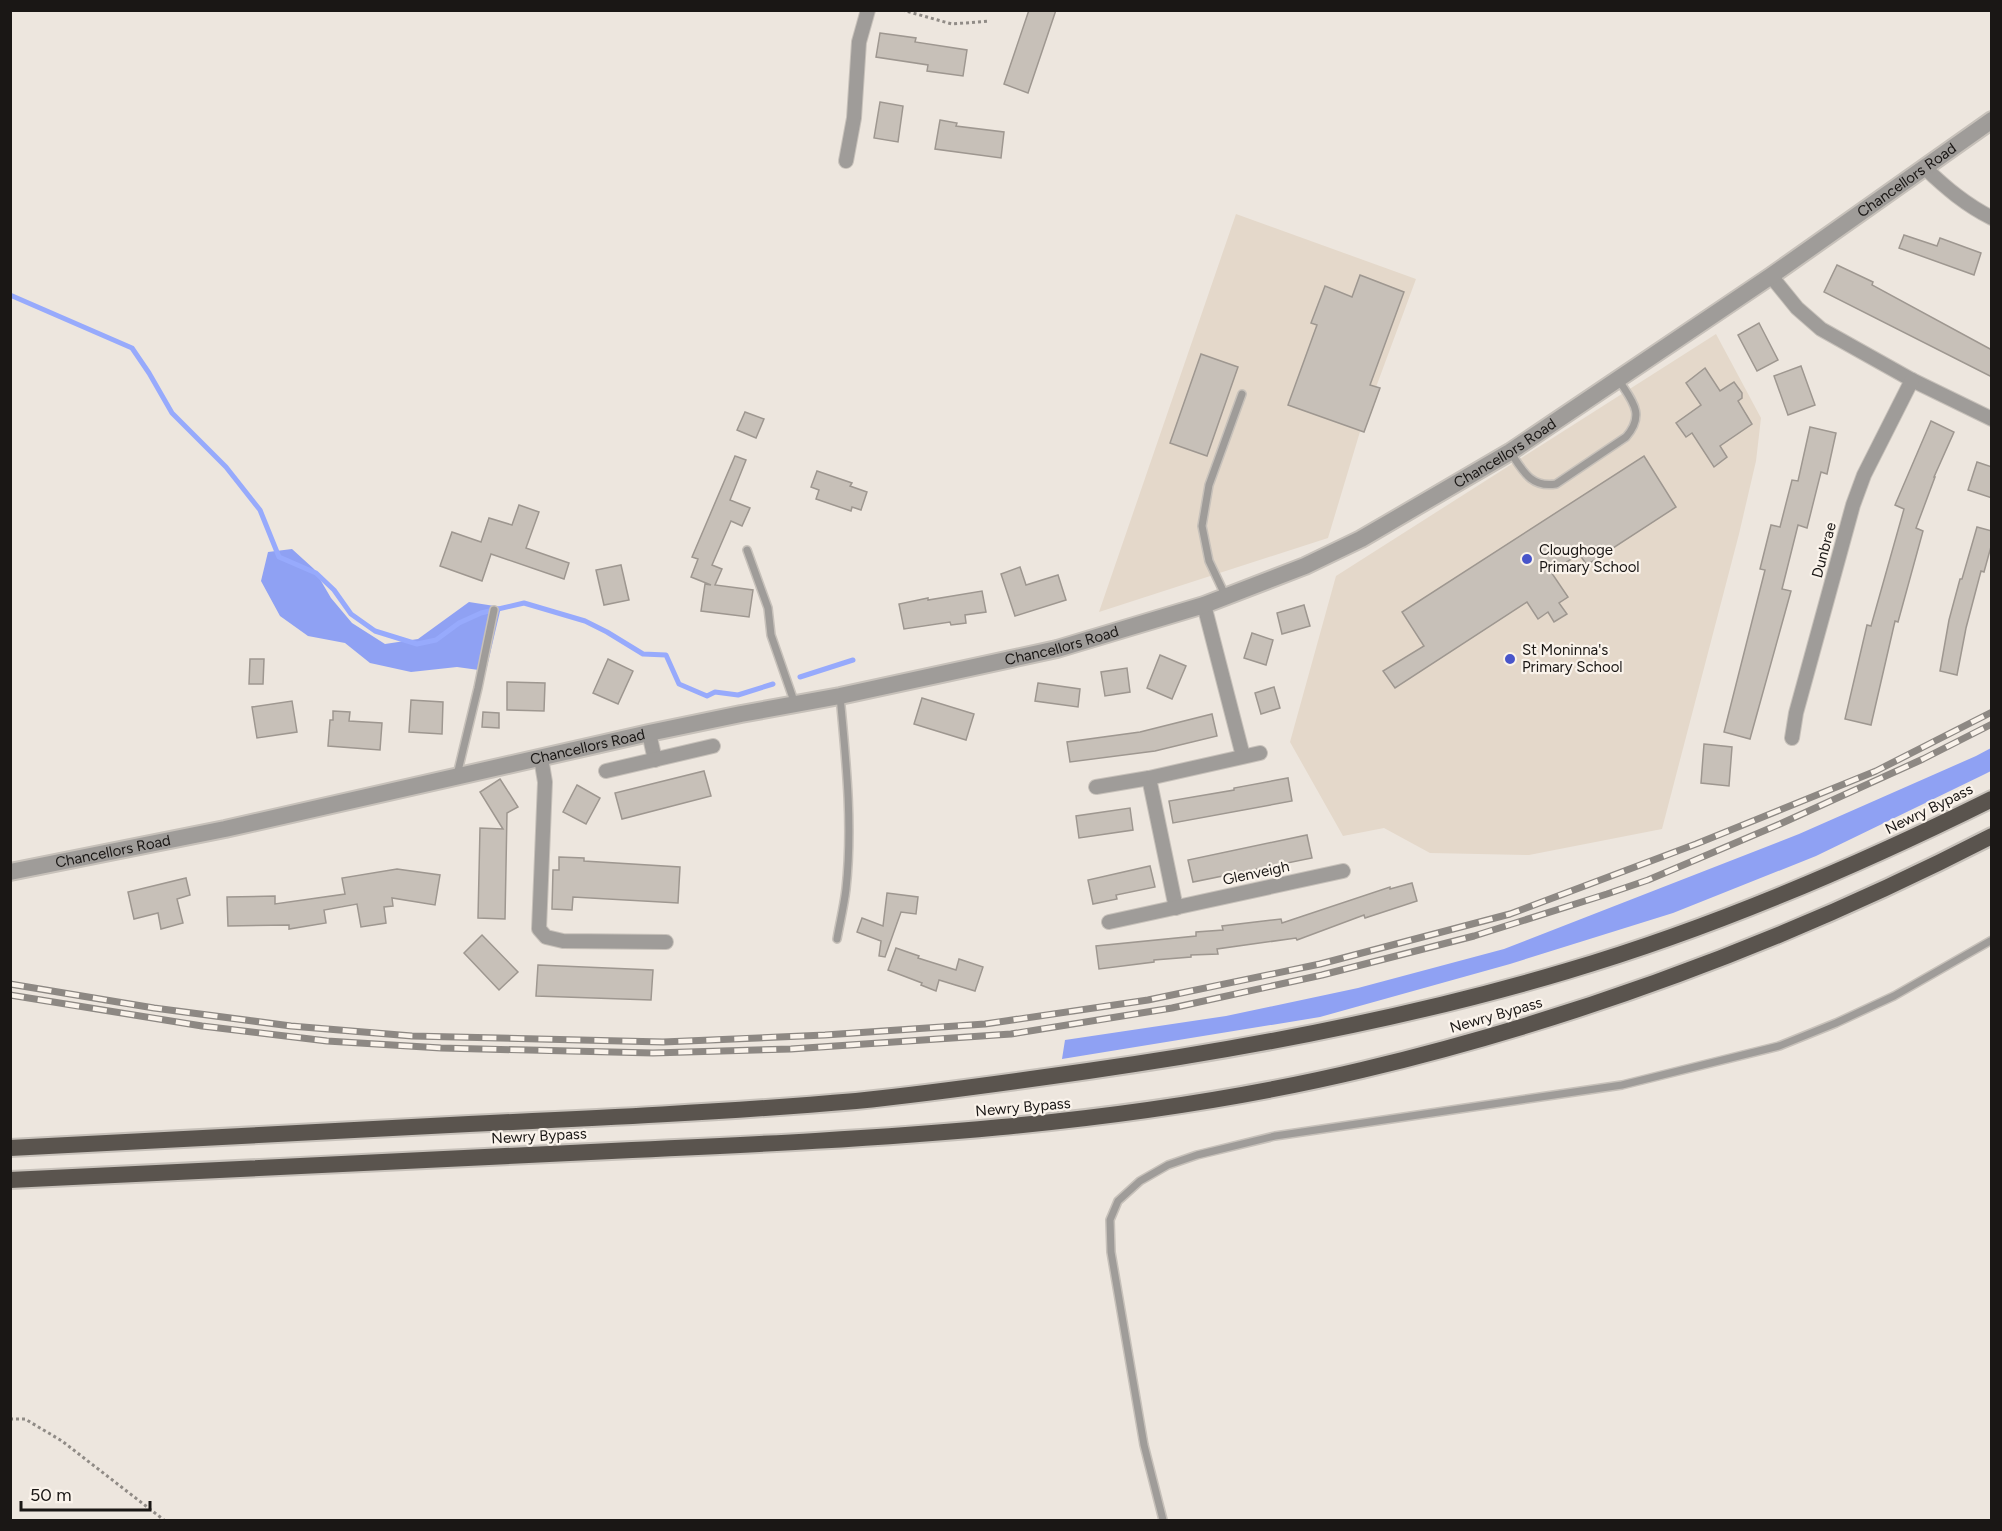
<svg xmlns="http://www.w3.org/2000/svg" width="2002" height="1531" font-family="Figtree,sans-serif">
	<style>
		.built { fill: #e4d8ca }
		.forest { fill: #8fa1f3 }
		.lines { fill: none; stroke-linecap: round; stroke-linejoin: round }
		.stream { stroke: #97aafc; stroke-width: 5 }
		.building { fill: #c7c0b8; stroke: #9e9790; stroke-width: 1.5 }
		.service-casing { stroke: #c7c1ba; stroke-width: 10 }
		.minor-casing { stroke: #c7c1ba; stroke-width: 16 }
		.tertiary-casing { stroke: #c7c1ba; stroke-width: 20 }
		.trunk-casing { stroke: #c7c1ba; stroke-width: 20 }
		.path { stroke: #908b86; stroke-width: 3; stroke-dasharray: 3 3; stroke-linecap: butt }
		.service { stroke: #9f9c99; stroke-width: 7 }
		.minor { stroke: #9f9c99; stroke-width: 14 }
		.tertiary { stroke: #9f9c99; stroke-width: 16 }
		.trunk { stroke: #5a544e; stroke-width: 16 }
		.rail-casing { stroke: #8d8883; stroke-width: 7 }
		.rail { stroke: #faf3eb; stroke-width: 4.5; stroke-dasharray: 14; stroke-linecap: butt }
		.poi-dot { fill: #4855ca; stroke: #faf3eb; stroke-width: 2 }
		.labels { text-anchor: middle; stroke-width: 4.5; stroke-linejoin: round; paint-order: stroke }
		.street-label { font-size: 15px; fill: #1a1715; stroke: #faf3eb }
		.poi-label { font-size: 15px; fill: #1a1715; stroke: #faf3eb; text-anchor: start }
	</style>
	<rect width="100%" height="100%" fill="#ede6de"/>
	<g class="built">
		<polygon points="1236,214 1416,279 1362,425 1328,538 1099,612"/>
		<polygon points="1716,334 1761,418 1756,461 1739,534 1662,829 1529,855 1430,853 1384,828 1343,836 1290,742 1336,576"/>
	</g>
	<g class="forest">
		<polygon points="292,549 314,569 331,598 352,623 385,644 418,639 469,602 501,607 486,671 457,667 411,672 370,663 345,643 308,636 280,616 261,581 268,552"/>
		<polygon points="1991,748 1991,771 1983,775 1816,856 1673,913 1510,964 1320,1017 1062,1059 1065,1040 1226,1016 1358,988 1504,949 1799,834 1976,756"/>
	</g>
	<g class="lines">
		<g class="stream">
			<polyline points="10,295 132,348 149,373 172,413 226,467 260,510 279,557 316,573 334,590 351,614 375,631 417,644 436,640 459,623 481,613 524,603 585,621 607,632 643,654 666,655 679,684 707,696 715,692 738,695 773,684"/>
			<polyline points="800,677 853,660"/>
		</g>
	</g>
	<g class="building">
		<polygon points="1029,10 1056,10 1028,93 1004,84"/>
		<polygon points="880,33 916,38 915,42 967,50 963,76 927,71 928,65 876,57"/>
		<polygon points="880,102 903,106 898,142 874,138"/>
		<polygon points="940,120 957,123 956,126 1004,132 1001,158 935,149"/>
		<polygon points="1904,235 1937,246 1940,238 1981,253 1974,275 1899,248"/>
		<polygon points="1837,265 1873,282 1872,285 1992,350 1992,377 1824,292"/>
		<polygon points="1360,275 1404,292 1370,385 1380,388 1364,432 1288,405 1317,325 1311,323 1325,286 1352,297"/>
		<polygon points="1759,323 1778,360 1757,371 1738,335"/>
		<polygon points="1201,354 1238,367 1207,456 1170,443"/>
		<polygon points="1801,366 1815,405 1788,415 1774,376"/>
		<polygon points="1705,368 1720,391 1734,382 1742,393 1742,398 1738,401 1752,424 1720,446 1727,457 1714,467 1692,433 1686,437 1676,423 1701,405 1686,383"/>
		<polygon points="745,412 764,419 756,438 737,430"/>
		<polygon points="1931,421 1954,432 1934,477 1935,477 1916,528 1923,531 1898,622 1895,621 1871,725 1845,719 1867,625 1871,626 1904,509 1895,505"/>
		<polygon points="1810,427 1836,433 1827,474 1821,472 1807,528 1798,525 1782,589 1791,591 1750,739 1724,732 1765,570 1760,569 1771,525 1780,527 1792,480 1798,481"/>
		<polygon points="735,456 746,460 730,500 750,508 742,526 731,521 712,565 722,569 715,585 753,590 749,617 701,611 705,584 711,585 691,577 698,559 692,557"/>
		<polygon points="1644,456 1676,507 1587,565 1579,554 1551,572 1568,597 1559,603 1567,614 1554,622 1548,612 1538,619 1527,602 1395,688 1383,671 1424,646 1402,612"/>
		<polygon points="1977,462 1992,467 1992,498 1968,490"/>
		<polygon points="817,471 852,483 850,486 867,492 861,510 852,507 851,511 816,499 819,490 811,487"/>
		<polygon points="519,505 539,512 526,548 569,563 564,579 491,554 482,581 440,566 452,532 481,542 489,518 512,525"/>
		<polygon points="1977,527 1992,531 1992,543 1984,572 1981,571 1966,628 1957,675 1940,671 1949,620 1960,579 1962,579"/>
		<polygon points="621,565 629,600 604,605 596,570"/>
		<polygon points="1020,567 1026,585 1058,575 1066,600 1015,616 1001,574"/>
		<polygon points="982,591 986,612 965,615 966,623 951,625 950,622 904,629 899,604 928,598 928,600"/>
		<polygon points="1304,605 1310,626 1282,634 1277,613"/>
		<polygon points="1252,633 1273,640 1266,665 1244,658"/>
		<polygon points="1160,655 1186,666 1172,699 1147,688"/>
		<polygon points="250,659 264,659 263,684 249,684"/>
		<polygon points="608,659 633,671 618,704 593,693"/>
		<polygon points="1127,668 1130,692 1105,696 1101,672"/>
		<polygon points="507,682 545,683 544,711 507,710"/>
		<polygon points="1038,683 1080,689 1078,707 1035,701"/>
		<polygon points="1274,687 1280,708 1261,714 1255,693"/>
		<polygon points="922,698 974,714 966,740 914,724"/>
		<polygon points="411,700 443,702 442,734 409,732"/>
		<polygon points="292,701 297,732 257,738 252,707"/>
		<polygon points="333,711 350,712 349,721 382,723 380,750 328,746 330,720 333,720"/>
		<polygon points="483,712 499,713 499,728 482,727"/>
		<polygon points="1212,714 1217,736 1155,751 1070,762 1067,742 1140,732"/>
		<polygon points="1704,744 1732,747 1729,786 1701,783"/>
		<polygon points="704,771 711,796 622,819 615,793"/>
		<polygon points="1288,778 1292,801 1173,823 1169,801 1234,790 1234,788"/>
		<polygon points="500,779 518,807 507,813 505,919 478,918 480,828 503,829 480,792"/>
		<polygon points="577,785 600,798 586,824 563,812"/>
		<polygon points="1130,808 1133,830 1079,838 1076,816"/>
		<polygon points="1307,835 1312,858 1193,882 1188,860"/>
		<polygon points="559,857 584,858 584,861 680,867 678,903 573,897 572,910 552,909 553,870 559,870"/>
		<polygon points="1150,866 1155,887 1116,895 1117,899 1093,904 1088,880"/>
		<polygon points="397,869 440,875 435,905 392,898 393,906 384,907 386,923 361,927 357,904 324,910 326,923 289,929 289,925 228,926 227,897 275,896 275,904 345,894 342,878"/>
		<polygon points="186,878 190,895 177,899 183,923 161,929 158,913 134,919 128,892"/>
		<polygon points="1412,883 1417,901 1365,918 1364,915 1297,940 1296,938 1217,949 1218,954 1191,955 1191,957 1154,960 1154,962 1099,969 1096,946 1196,936 1196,932 1223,930 1222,926 1281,919 1282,923 1390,887 1390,889"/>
		<polygon points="887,893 918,897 916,914 901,912 885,957 879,956 881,941 857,932 862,918 883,926"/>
		<polygon points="482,935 518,972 499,990 464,953"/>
		<polygon points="896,948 919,956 918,958 956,970 959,959 983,967 975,991 939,980 936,991 921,985 922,983 888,970"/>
		<polygon points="538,965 653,970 651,1000 536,996"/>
	</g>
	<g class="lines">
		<defs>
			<g id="service">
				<path d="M1511,453c12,18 20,35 45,31l70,-47c20,-23 6,-36 -8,-58"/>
				<polyline points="747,550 768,608 771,635 795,704"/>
				<polyline points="1226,597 1209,561 1202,526 1209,485 1242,394"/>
				<polyline points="457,775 478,688 494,610"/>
				<path d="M837,939c3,-17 7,-33 9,-50 7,-64 0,-129 -6,-193"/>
				<polyline points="1163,1520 1144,1445 1111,1252 1110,1220 1118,1201 1140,1181 1168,1165 1197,1155 1275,1136 1622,1085 1779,1046 1836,1023 1894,996 1992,940"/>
			</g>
			<g id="minor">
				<polyline points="846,161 854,118 859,42 868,10"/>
				<path d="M1925,168c21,20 41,37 67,50"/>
				<polyline points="1771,276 1797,308 1821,329 1912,380 1992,419"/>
				<polyline points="1204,605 1243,756"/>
				<polyline points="649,733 655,760"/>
				<polyline points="1792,738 1796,713 1853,505 1864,475 1912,380"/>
				<polyline points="541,758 545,782 539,929 546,937 563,941 666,942"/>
				<polyline points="606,771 713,746"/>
				<polyline points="1149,778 1176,908"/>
				<polyline points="1096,787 1149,778 1260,753"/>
				<polyline points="1109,922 1343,871"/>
			</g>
			<g id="tertiary">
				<path id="s1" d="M10,872l215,-43 424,-96 92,-19 99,-18 217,-47 147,-44 101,-39 56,-27 149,-87 261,-176 221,-156"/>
			</g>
			<g id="trunk">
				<path d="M10,1148c153,-8 306,-16 459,-24 129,-6 258,-12 387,-23 77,-8 155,-19 232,-30 162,-23 322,-53 479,-100 146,-43 288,-104 425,-172"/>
				<path d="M10,1180c208,-10 415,-20 622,-30 245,-11 491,-23 730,-80 218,-52 430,-131 630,-234"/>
			</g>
		</defs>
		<use href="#service" class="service-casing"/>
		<use href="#minor" class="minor-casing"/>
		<use href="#tertiary" class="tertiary-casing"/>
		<use href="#trunk" class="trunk-casing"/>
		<g class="path">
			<polyline points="902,10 952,24 990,21"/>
			<polyline points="10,1419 25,1419 62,1441 164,1520"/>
		</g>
		<use href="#service" class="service"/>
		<use href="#minor" class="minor"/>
		<use href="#tertiary" class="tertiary"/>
		<use href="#trunk" class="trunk"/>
		<defs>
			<g id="rail">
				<polyline points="10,984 154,1008 291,1026 412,1036 663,1042 825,1035 985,1024 1148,1000 1320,964 1510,914 1696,844 1876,771 1992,712"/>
				<polyline points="10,995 202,1026 327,1041 441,1048 653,1053 791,1049 1011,1034 1172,1008 1322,975 1474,936 1607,894 1648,880 1780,824 1923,759 1992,724"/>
			</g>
		</defs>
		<use href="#rail" class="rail-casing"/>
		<use href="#rail" class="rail"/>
	</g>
	<g class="poi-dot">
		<circle cx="1527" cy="559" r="6"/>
		<circle cx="1510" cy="659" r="6"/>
	</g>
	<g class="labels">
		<g class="street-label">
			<text dy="5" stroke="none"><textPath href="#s1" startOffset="2048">Chancellors Road</textPath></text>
			<text dy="5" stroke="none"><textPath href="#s1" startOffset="1562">Chancellors Road</textPath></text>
			<text transform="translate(1824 550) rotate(-75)" y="5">Dunbrae</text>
			<text dy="5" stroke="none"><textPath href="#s1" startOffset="1076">Chancellors Road</textPath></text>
			<text dy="5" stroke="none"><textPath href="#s1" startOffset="591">Chancellors Road</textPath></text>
			<text transform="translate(1929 809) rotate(-26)" y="5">Newry Bypass</text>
			<text dy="5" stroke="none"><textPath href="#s1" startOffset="105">Chancellors Road</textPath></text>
			<text transform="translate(1256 873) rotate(-12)" y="5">Glenveigh</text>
			<text transform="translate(1496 1015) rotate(-16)" y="5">Newry Bypass</text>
			<text transform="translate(1023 1107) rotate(-5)" y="5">Newry Bypass</text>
			<text transform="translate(539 1136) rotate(-3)" y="5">Newry Bypass</text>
		</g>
		<g class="poi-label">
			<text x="1539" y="555">Cloughoge<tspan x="1539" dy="17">Primary School</tspan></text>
			<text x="1522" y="655">St Moninna's<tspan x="1522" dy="17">Primary School</tspan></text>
		</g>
	</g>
	<rect width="2002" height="1531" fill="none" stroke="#1a1715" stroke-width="24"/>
	<path d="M21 1501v9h129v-9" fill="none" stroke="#1a1715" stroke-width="3"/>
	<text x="30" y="1501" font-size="18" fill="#1a1715" stroke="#faf3eb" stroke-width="4.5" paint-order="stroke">50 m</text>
</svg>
